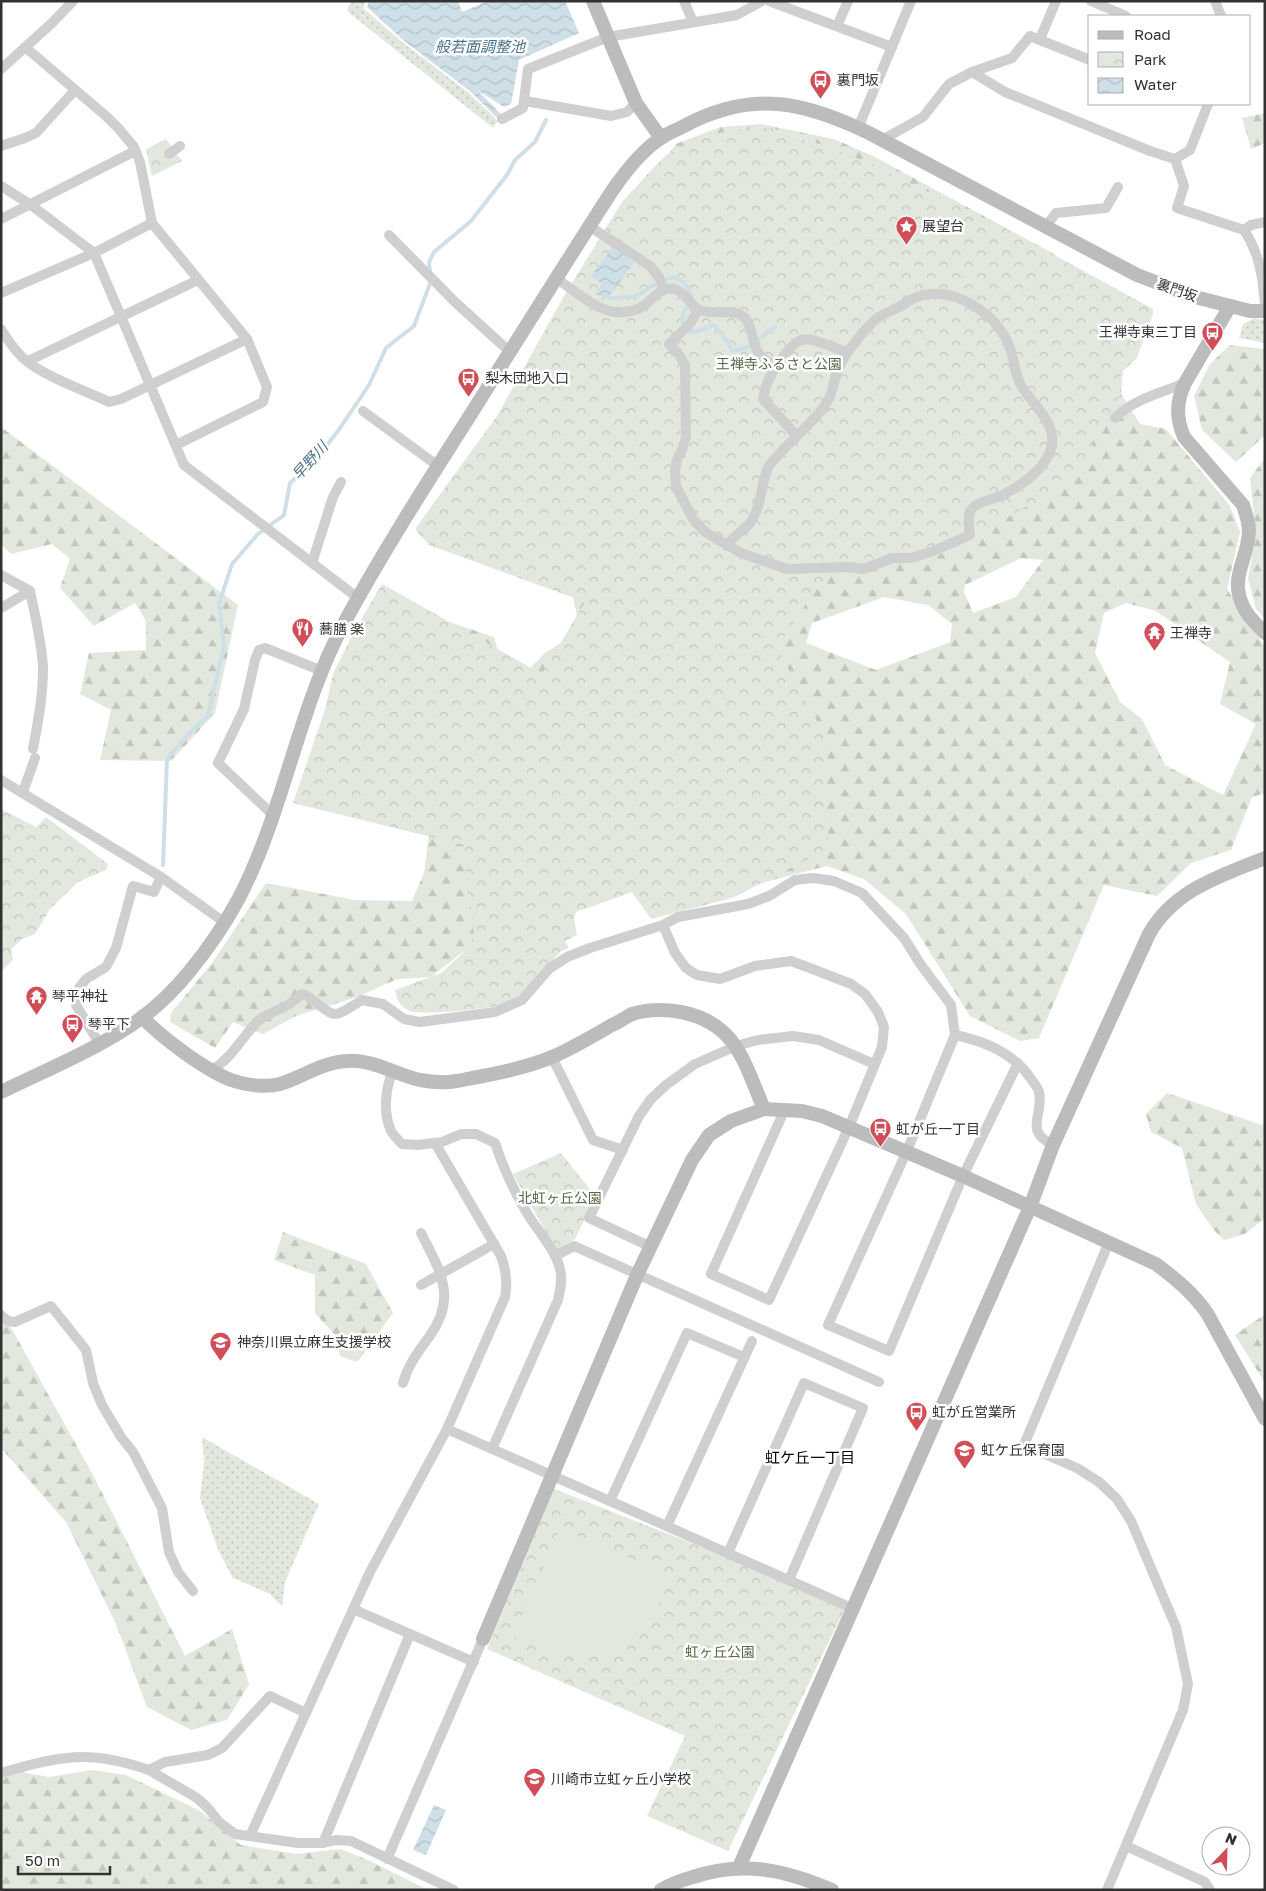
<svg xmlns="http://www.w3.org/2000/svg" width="1266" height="1891" font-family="'Golos Text','Noto Sans JP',sans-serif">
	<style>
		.grass { fill: url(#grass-dots) }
		.forest { fill: url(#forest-firs); fill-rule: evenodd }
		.park { fill: url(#park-crowns) }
		.pitch { fill: #e2e8dd }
		.water { fill: url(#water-waves) }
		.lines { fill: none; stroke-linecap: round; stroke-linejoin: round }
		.stream { stroke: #cfdfe8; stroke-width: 4 }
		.street { stroke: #cfcfcf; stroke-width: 10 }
		.secondary { stroke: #bcbcbc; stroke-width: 14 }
		.labels { text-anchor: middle; stroke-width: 5; stroke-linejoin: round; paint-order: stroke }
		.poi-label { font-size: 14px; fill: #323232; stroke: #fff; text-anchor: start }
		.street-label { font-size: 14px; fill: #323232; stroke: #fff }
		.park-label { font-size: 14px; fill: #566944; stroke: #fff }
		.water-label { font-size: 15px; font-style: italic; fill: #49738b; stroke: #fff }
		.neighbourhood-label { font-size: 15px; fill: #000; stroke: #fff }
	</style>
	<defs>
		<pattern id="grass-dots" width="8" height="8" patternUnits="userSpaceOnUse" patternTransform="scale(1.25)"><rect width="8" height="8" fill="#e2e8dd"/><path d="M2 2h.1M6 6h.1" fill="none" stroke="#c2c7be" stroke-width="1.8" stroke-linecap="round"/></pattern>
		<pattern id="forest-firs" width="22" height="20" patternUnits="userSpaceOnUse" patternTransform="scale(1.25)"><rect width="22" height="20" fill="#e2e8dd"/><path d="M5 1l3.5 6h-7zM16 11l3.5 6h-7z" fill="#c2c7be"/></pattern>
		<pattern id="park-crowns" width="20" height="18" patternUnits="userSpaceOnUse" patternTransform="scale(1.25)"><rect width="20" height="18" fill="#e2e8dd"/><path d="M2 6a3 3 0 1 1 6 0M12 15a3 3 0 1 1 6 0" fill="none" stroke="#c2c7be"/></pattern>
		<pattern id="water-waves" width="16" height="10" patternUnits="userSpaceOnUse" patternTransform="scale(1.25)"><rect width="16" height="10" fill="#cfdfe8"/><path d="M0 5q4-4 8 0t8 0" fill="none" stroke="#b2c0c7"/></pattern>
	</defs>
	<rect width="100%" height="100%" fill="#fff"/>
	<g class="grass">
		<polygon points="351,1 366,1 363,8 402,42 469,93 498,121 493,128 347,11"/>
		<polygon points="1254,318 1265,320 1265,343 1239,338 1243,324"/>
		<polygon points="202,1437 319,1504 285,1582 282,1606 270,1594 233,1578 219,1552 200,1498 204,1463"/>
	</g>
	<g class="forest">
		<polygon points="1265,113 1265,143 1251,149 1242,118"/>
		<path d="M761,124l73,15 39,17 181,98 70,106 -3,34 19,30 26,5 64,77 10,26 -13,57 38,58v146l-13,4 -21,53 -40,13 -34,33 -53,-11 -65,153 -19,3 -50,-25 -64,-102 -42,-35 -37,-13 -66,17 -120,6 -135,29 -75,59 -34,2 -40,18 -61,19 -33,18 -30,-12 -18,26 -45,-26 1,-9 41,-50 54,-80 89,17 57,1 12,-28 6,-48 -46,-225 110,37 7,25 19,16 25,-25 35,-22 -7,-34 -3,-293 49,-78 57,-82 44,-17zM771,128l50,17 -136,10zM1021,558l22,2 -27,37 -43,16 -9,-21 1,-7zM884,597l44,8 24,19 -2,18 -74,28 -70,-27 6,-20zM1126,603l30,8 74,51 -10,42 36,20 -33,71 -58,-30 -23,-46 -22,-17 -25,-49 9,-40z"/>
		<polygon points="1230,345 1265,349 1265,435 1236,462 1202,430 1194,396 1210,364"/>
		<polygon points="1,427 238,605 215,713 171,761 100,760 111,710 80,694 89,653 146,650 146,621 135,603 94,626 60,588 70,559 52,544 11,554 1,544"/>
		<polygon points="1265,458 1265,619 1256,609 1248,579 1256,534 1250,478"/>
		<polygon points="1167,1093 1262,1125 1265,1120 1265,1218 1245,1234 1224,1240 1213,1229 1196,1204 1182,1148 1151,1132 1146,1114"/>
		<polygon points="283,1232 366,1264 393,1313 357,1362 340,1356 335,1335 315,1313 315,1275 274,1260"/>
		<polygon points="1265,1314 1265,1383 1235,1335"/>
		<polygon points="1,1318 9,1324 93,1475 185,1656 232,1629 249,1684 227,1720 191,1730 147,1707 116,1624 66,1522 1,1448"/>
		<polygon points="1,1768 49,1777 92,1770 126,1775 200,1811 241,1845 296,1854 340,1849 370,1861 428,1890 1,1890"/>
	</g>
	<g class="park">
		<path d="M771,128l81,28 151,71 150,82v5l-16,44 -15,14 -4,9 3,13 -13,22 -14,18 -3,19 -9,20 -29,23 -30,12 -29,18 -17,5 -43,27 -16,3h-25l-25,9 -42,7 -15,19 -34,52 46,84 6,117 -97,49 -81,21 -19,-27 -56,20 -2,6 3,17 -12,6 4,7 -8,3c-13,14 -35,45 -52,52 -12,5 -89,13 -99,8 -10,-5 -13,-10 -15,-21l46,-17 21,-19 12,-17 -2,-26 -5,-20 -3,-46 -171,-42 32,-93 8,-36 21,-42 28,-48 160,90 43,-72 -156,-57 -14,-16 82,-113 67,-120 58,-94 35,-38 17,-16 11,-1 29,-13 22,-4z"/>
		<polygon points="166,139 182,161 152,176 146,149"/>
		<polygon points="1,809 36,827 46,817 108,864 106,870 78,882 50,909 35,934 22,939 11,949 13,960 1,972"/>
		<polygon points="561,1153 593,1193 586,1216 575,1239 556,1250 513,1174"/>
		<polygon points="554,1489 847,1604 728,1851 647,1816 685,1736 487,1649"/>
	</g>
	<polygon class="pitch" points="560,1529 672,1576 654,1613 636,1633 613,1650 588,1656 553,1653 513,1636"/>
	<g class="water">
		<polygon points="369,1 458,1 462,12 488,1 565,1 579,33 519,60 511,104 504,107 477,90 501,114 501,122 471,92 403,40 367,7"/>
		<polygon points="613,246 634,263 608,298 595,294 602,284 591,276"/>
		<polygon points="434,1805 446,1810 426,1855 413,1850"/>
	</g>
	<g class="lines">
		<g class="stream">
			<polyline points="430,274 429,262 434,252 471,221 507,175 515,160 535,142 546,120"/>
			<path d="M608,298c8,-1 19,0 27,-2 7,-2 11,-7 17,-10 18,-12 31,-13 39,10 -5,15 -13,19 -5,34l8,2 20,-7 13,16 5,10 16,-4 27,-20"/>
			<polyline points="163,865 167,759 188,735 208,716 224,646 219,604 232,564 258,534 284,515 290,483 316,459 338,431 369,385 386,348 414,326 431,281"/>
		</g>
		<g class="street">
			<polyline points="684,1 693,22"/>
			<polyline points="769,1 892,47"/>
			<polyline points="1091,1 1126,16"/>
			<polyline points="1215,1 1221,16"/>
			<polyline points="837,26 848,1"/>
			<polyline points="1040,39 1056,1"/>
			<polyline points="25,47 106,116 119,129 134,147 140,162 152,223 247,339 267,387 263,402 176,445"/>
			<polyline points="1,69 52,23 73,1"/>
			<polyline points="972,72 1005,92 1150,151 1175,159 1190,150 1208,104"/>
			<polyline points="525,101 611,116 627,112 636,103"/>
			<polyline points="502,119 523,108 528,69 608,37 737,15 762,1"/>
			<polyline points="858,128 911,1"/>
			<polyline points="882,140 923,117 949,84 972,72 1012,58 1030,36 1090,60"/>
			<polyline points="1,146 25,138 36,133 75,90"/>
			<polyline points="169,154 180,146"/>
			<polyline points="1175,159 1184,186 1177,208 1244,230"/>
			<polyline points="1,186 31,205 94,253 184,465 358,598"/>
			<polyline points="1,219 135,151"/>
			<path d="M1265,222l-14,3 -7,5c16,24 19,48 21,76"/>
			<polyline points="589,226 650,266 659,277 664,290"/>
			<polyline points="1045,227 1056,213 1106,208 1118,187"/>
			<polyline points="389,235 454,301 510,352"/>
			<path d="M556,278c16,11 40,32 59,34 10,1 21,-1 30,-7 9,-7 18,-21 32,-15 9,4 14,16 23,20 13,6 29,-2 41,5 12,8 10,23 15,34 4,9 13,13 20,18 -7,10 -11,19 -13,32l33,36"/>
			<polyline points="1,293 94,253 152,223"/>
			<path d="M698,310l-8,14 -21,20 9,9 7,12 1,72 -4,13 -5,10 -2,11 1,15 17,33 12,13 36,21 46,16 62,-2 15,2 28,-11h19l20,-6 39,-17c-1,-7 -3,-16 0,-23 5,-11 23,-12 33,-17 17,-9 36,-21 45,-39 15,-27 -12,-48 -26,-69 -9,-14 -7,-31 -15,-46 -13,-28 -47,-49 -77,-47 -15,1 -18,6 -31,13 -8,4 -16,7 -23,12 -13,12 -29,32 -37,48 -5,10 -5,24 -12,35 -14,23 -42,42 -59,65 -7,17 -6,37 -16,53 -6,11 -19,14 -25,26"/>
			<path d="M1,329c6,10 13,20 21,28 20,19 62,33 87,45l12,-3 126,-60"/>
			<polyline points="28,361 198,280"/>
			<path d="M776,367c27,-42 32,-27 71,-15"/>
			<polyline points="363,411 438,466"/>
			<path d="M1115,418c19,-19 46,-25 70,-35"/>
			<polyline points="312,563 333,497 341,482"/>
			<path d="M1,575l29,16c5,25 12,52 13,77 0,28 -5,54 -10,81"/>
			<polyline points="1,608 30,591"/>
			<polyline points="1,780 161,877 224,922"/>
			<polyline points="23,792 35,758"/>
			<polyline points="273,815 218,763 244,709 255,660 259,650 265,648 322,671"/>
			<polyline points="663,925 675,953 686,968 697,975 720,979 755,966 791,961 810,968 851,984 865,994 878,1012 884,1027 882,1047 849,1127 769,1300 711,1274 785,1109"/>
			<path d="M955,1035c29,6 59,18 76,44 3,4 7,8 8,13 5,25 -16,38 14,53"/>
			<polyline points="99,1043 76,1005 79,988 86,979 106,967 116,948 133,886 154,892 161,877"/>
			<polyline points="552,1057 593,1140 623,1150"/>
			<path d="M212,1070c20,-12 30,-33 46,-49 8,-7 19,-10 28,-15 6,-3 11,-8 16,-12l5,2c30,21 22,25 55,4l21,4 21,15 16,3 75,-10 27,-12 27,-31 18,-12 23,-9 73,-23 15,-8 70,-13 21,-8 26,-16 18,-2 21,3 28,12 42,45 17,27 30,40 4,30 -49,118 -78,172 61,26 74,-175 55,-113"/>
			<path d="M393,1071c-8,18 -10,42 -2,60 3,5 7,9 11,13l16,1 24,-3 19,-8h15l19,9c8,24 19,48 32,70 11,19 28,35 33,56 3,11 0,21 -2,31l-66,149"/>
			<polyline points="651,1247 589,1218 639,1116 651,1099 666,1085 695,1064 736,1046 758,1040 793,1036 819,1040 874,1064"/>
			<polyline points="555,1256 574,1246 879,1382"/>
			<polyline points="421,1285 494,1244"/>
			<polyline points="1,1315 8,1321 15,1322 51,1306 86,1350 93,1383 102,1405 121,1437 133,1452 162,1508 169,1552 178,1572 193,1591"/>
			<path d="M403,1383c5,-18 15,-31 26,-46 29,-40 11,-66 -8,-104"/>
			<polyline points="447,1429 854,1609"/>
			<polyline points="610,1501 687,1333 744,1357"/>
			<polyline points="667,1526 752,1341"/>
			<polyline points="728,1553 804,1383 863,1408 789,1580"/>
			<polyline points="353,1609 474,1662"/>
			<polyline points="306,1713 270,1696 222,1748 208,1755 165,1762 149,1770 197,1798 208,1808 219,1822 235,1834 298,1843 323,1843 336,1840 351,1841 454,1890"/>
			<path d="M1,1773c60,-17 87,-24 148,-3"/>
			<path d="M250,1836l120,-264 77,-143 58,-132c3,-15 1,-27 -4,-41l-66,-113"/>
			<polyline points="323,1843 410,1634"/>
			<polyline points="1126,1846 1205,1882 1210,1890"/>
			<polyline points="387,1859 483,1639"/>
			<polyline points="1107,1890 1183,1710 1188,1684 1176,1627 1131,1521 1117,1499 1099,1482 1077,1468 1024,1445 1109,1242"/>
		</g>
		<g class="secondary">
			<polyline points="593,1 636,103 661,138"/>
			<path d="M1230,306l-45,77c-9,19 -9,35 -1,54l59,68c3,9 6,17 6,26 -1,29 -20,46 -6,75 4,10 14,19 22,27"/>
			<path d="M142,1017c20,21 63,53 89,63 14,5 34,8 49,4 22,-7 43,-22 67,-23 26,-2 49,14 73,19 11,2 26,3 37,1 32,-6 66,-12 95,-24 21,-9 41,-21 60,-32 7,-3 14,-8 20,-11 16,-5 33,-5 49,-2 56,11 63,51 83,97l38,2 20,5 141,60 193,88c20,15 37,29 51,49l58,106"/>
			<path d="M1,1092c47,-23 97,-43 139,-73 18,-13 35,-30 49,-47 19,-23 36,-48 50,-74 45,-87 58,-186 104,-273 39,-72 84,-142 128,-211 47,-75 93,-149 141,-223 13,-19 29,-40 49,-53 7,-5 16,-8 23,-12 68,-36 119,-25 185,7l268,142 58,22 55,14h15"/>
			<polyline points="483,1639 638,1273 692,1160 709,1135 731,1121 764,1109"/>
			<path d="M739,1867l238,-540 53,-120 23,-62 96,-211c25,-44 71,-58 116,-76"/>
			<path d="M661,1890c10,-6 21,-10 32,-13 50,-17 92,-7 139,13"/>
		</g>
	</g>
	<defs>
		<symbol id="bus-pin" viewBox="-11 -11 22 30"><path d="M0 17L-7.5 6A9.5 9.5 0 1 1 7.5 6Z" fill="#d14d58" stroke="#fff"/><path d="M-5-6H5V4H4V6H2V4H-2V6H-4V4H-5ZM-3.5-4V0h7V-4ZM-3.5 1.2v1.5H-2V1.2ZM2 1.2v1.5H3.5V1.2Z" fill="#fff"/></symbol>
		<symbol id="sight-pin" viewBox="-11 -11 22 30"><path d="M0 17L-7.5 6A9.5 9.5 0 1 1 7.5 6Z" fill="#d14d58" stroke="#fff"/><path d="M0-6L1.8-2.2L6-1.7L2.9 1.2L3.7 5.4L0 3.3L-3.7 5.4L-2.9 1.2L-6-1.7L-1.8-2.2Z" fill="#fff"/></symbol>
		<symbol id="restaurant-pin" viewBox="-11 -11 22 30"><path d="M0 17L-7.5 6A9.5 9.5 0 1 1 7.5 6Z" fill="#d14d58" stroke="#fff"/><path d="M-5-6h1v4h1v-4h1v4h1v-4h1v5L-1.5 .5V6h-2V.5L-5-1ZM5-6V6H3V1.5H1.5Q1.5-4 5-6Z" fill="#fff"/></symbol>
		<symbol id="temple-pin" viewBox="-11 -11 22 30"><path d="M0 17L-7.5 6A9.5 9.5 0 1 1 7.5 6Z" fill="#d14d58" stroke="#fff"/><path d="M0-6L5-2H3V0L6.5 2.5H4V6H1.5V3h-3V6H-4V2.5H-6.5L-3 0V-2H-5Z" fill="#fff"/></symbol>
		<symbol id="school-pin" viewBox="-11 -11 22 30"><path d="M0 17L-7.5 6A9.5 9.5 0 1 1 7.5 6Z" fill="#d14d58" stroke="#fff"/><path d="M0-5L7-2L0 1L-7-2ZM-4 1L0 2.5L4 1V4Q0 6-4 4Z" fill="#fff"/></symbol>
	</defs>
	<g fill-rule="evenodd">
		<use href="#bus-pin" x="808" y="68" width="25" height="34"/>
		<use href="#sight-pin" x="894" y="214" width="25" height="34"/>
		<use href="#bus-pin" x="1200" y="320" width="25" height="34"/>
		<use href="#bus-pin" x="456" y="366" width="25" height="34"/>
		<use href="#restaurant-pin" x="290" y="616" width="25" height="34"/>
		<use href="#temple-pin" x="1142" y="620" width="25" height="34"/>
		<use href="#temple-pin" x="24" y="984" width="25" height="34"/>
		<use href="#bus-pin" x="60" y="1012" width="25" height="34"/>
		<use href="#bus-pin" x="868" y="1116" width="25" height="34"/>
		<use href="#school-pin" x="208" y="1330" width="25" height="34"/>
		<use href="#bus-pin" x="904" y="1400" width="25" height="34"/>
		<use href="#school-pin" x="952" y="1438" width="25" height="34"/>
		<use href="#school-pin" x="522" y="1766" width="25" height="34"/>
	</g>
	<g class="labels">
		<g class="poi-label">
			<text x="837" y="85">裏門坂</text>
			<text x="922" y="231">展望台</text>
			<text x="1197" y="337" text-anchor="end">王禅寺東三丁目</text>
			<text x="485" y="383">梨木団地入口</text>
			<text x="319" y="634">蕎膳 楽</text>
			<text x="1170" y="638">王禅寺</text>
			<text x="52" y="1001">琴平神社</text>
			<text x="88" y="1029">琴平下</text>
			<text x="896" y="1134">虹が丘一丁目</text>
			<text x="237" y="1347">神奈川県立麻生支援学校</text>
			<text x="932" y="1417">虹が丘営業所</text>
			<text x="981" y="1455">虹ケ丘保育園</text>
			<text x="551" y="1784">川崎市立虹ヶ丘小学校</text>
		</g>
		<g class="street-label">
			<text transform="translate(1177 290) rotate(20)" y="5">裏門坂</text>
		</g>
		<g class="park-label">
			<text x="779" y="369">王禅寺ふるさと公園</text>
			<text x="560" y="1203">北虹ヶ丘公園</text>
			<text x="720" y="1657">虹ヶ丘公園</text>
		</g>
		<g class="water-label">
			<text x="480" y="52">般若面調整池</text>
			<text transform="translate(310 461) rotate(-48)" y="5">早野川</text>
		</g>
		<g class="neighbourhood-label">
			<text x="810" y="1463">虹ケ丘一丁目</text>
		</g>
	</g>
	<rect width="1266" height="1891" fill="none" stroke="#323232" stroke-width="5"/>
	<rect x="1088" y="15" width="162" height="90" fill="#ffffff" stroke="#adadad"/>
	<rect x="1098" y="31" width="25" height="8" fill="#bcbcbc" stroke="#adadad"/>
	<text x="1134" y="40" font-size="15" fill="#323232">Road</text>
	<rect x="1098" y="52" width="25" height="15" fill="url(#park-crowns)" stroke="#adadad"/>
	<text x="1134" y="65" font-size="15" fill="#323232">Park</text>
	<rect x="1098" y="78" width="25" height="15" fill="url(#water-waves)" stroke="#adadad"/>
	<text x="1134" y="90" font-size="15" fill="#323232">Water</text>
	<g transform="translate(1226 1851) rotate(23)"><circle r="24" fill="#ffffff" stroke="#adadad"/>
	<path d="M0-4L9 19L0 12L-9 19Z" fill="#d14d58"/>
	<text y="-8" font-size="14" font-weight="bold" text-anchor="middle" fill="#323232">N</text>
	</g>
	<path d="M18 1866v8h92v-8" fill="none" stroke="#323232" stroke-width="2.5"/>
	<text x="25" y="1866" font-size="15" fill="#323232" stroke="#ffffff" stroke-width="4" paint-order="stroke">50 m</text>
</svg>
